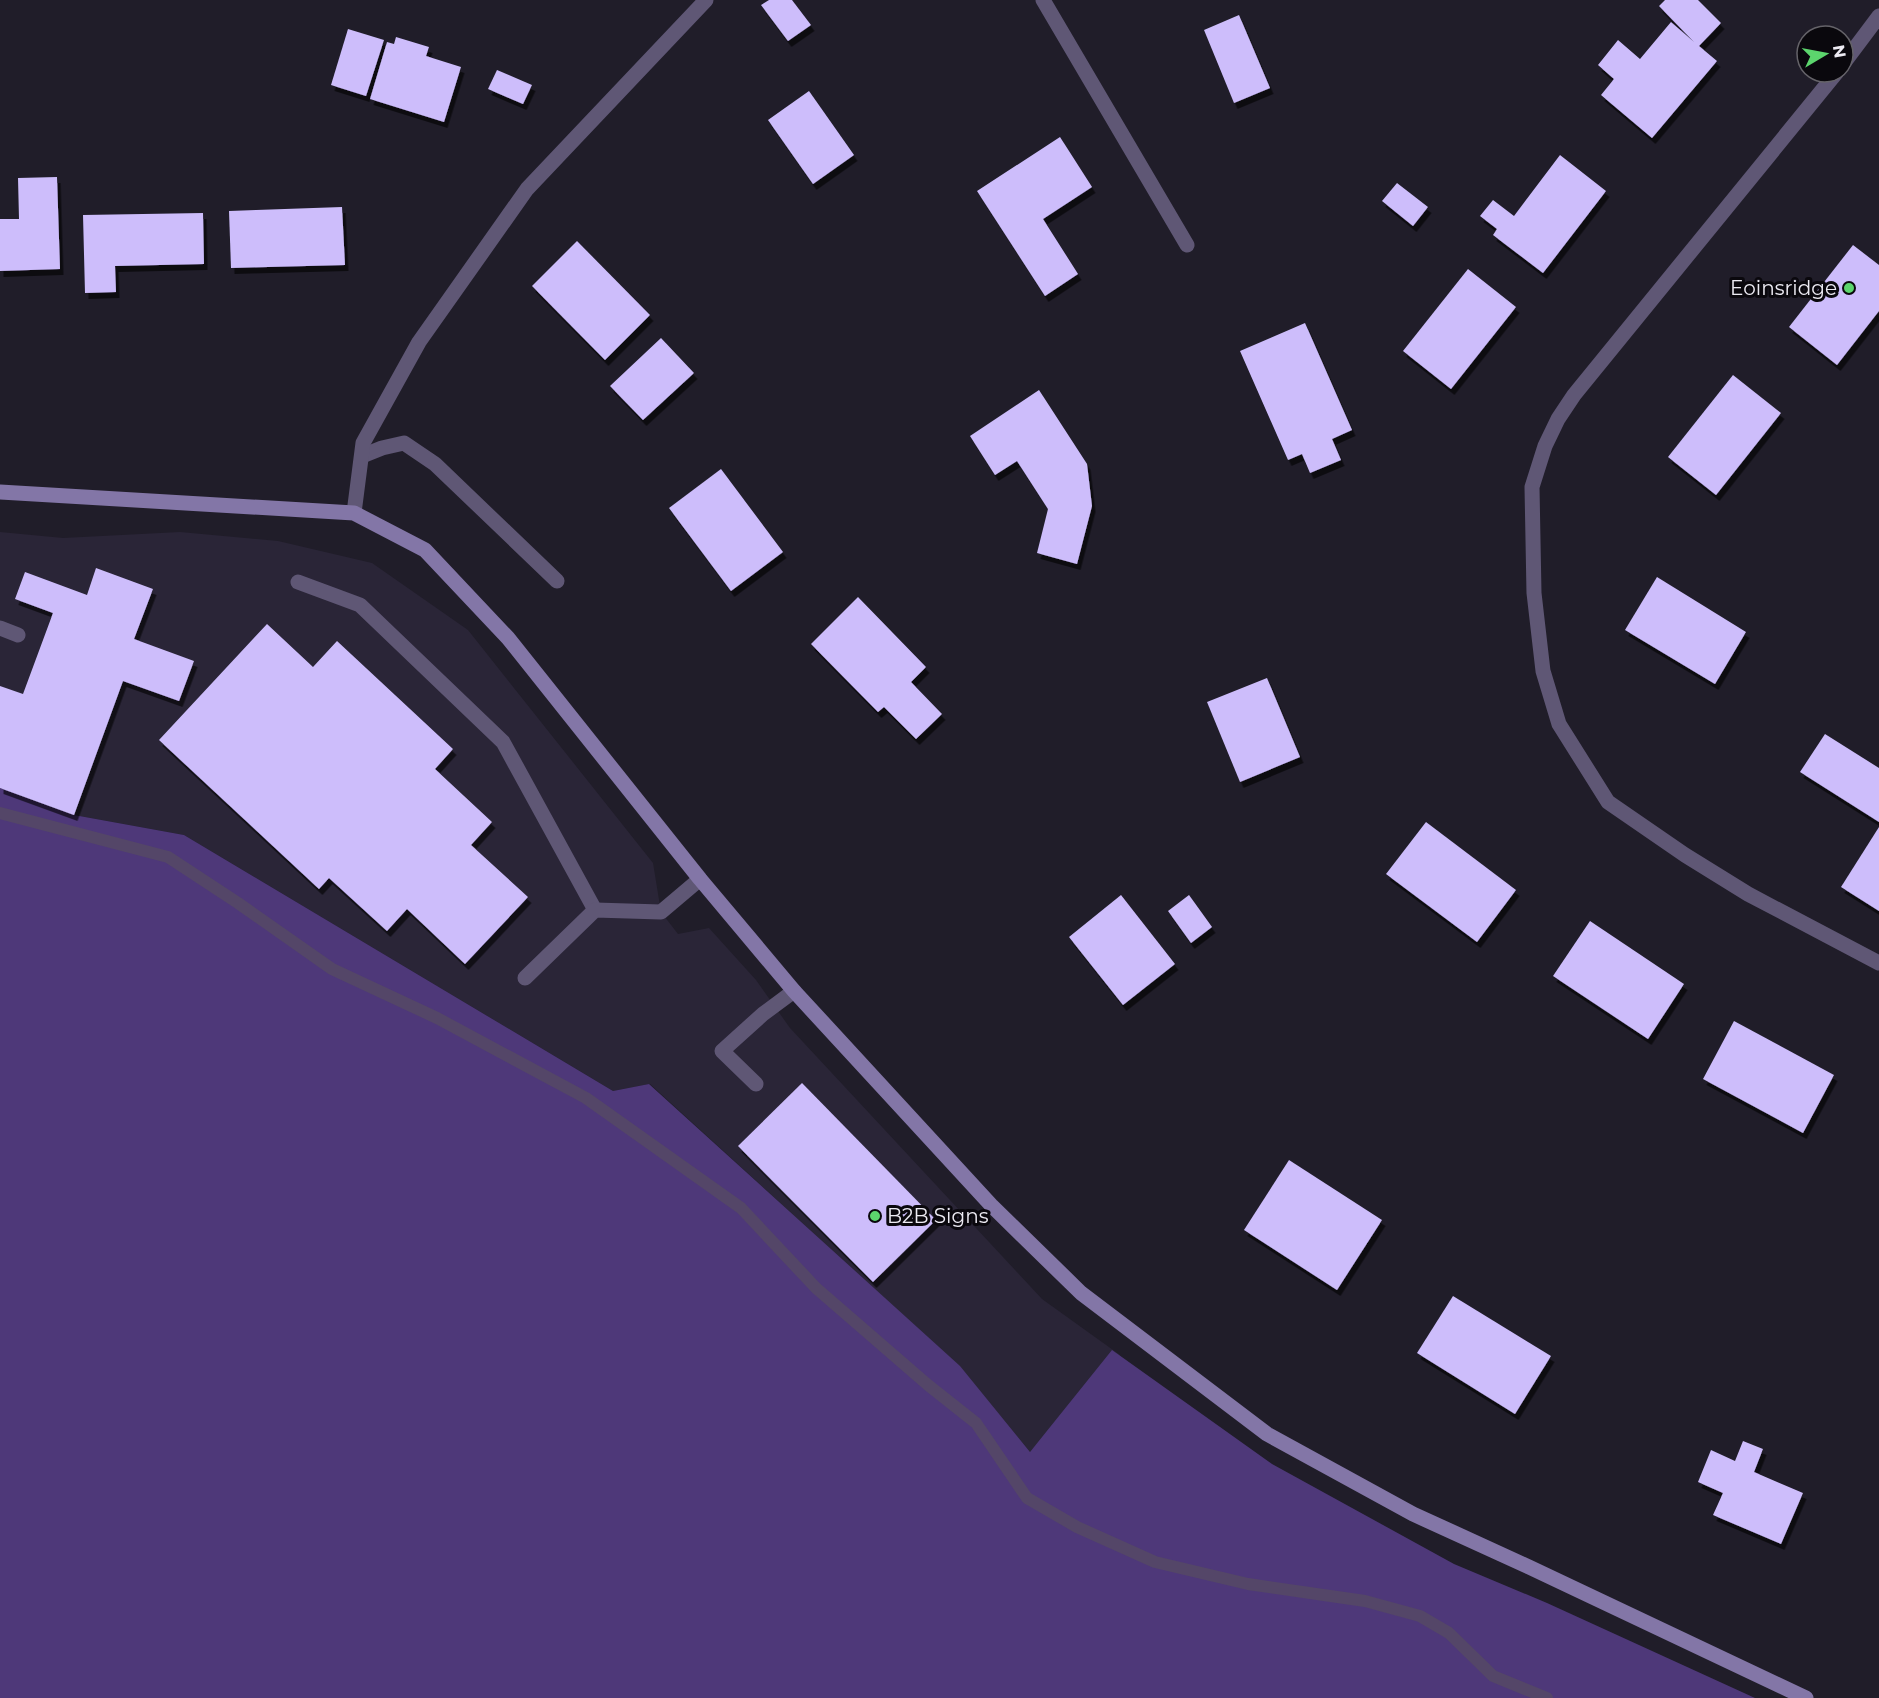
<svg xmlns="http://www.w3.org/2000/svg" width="1879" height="1698" font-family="Montserrat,sans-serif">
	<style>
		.built { fill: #2a2537 }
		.green { fill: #4e3879 }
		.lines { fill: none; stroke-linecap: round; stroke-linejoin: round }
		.stream { stroke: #544668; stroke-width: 12 }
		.building { fill: #cdbdfb; filter: url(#shadow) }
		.lane { stroke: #5f5775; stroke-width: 15 }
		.street { stroke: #5f5775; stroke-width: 15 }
		.secondary { stroke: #8376a7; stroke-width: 15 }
		.poi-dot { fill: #5cd56d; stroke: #0a080d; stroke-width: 2 }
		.labels { text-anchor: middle; stroke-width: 6; stroke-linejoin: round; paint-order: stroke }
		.poi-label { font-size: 20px; fill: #edebf3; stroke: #0a080d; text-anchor: end }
	</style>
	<defs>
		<filter id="shadow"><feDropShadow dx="3.5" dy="6" stdDeviation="0" flood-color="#0009"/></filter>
	</defs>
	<rect width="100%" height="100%" fill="#201d29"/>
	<polygon class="built" points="0,532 63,538 180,532 278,541 372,563 468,630 653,863 661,912 678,934 709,928 756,980 790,1028 1042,1299 1120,1355 1030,1452 959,1366 650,1084 613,1091 184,835 74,815 0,788"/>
	<polygon class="green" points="0,788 74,815 184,835 613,1091 649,1084 960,1366 1030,1452 1112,1350 1272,1464 1454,1564 1547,1603 1755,1698 0,1698"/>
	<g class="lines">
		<polyline class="stream" points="0,813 168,857 238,903 332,969 437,1018 586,1098 741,1208 816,1288 928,1385 976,1423 1027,1498 1077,1527 1155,1562 1248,1584 1365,1601 1420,1616 1449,1633 1493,1676 1547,1698"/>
	</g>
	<g class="building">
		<polygon points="769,0 792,0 811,25 788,41 761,5"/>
		<polygon points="1665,0 1698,0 1721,23 1699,46 1717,61 1652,138 1601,95 1614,79 1598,65 1618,40 1640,59 1671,22 1694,42 1659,6"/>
		<polygon points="1239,15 1270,88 1234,103 1204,30"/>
		<polygon points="348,29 384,40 366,96 331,85"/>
		<polygon points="396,37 429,47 426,56 461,67 444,122 370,99 387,42 394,44"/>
		<polygon points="497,70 532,85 523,104 488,89"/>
		<polygon points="809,91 854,155 813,184 768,120"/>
		<polygon points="1060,137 1092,187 1043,219 1078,274 1045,296 977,191"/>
		<polygon points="1560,155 1606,191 1543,273 1493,235 1497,229 1480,216 1493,200 1514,216"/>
		<polygon points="57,177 60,269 0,271 0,219 19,219 18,178"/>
		<polygon points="1397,183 1428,207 1413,226 1382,201"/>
		<polygon points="342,207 345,265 231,268 229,211"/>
		<polygon points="203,213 204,264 115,266 116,292 85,293 83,215"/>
		<polygon points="577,241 650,315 605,360 532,286"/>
		<polygon points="1853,245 1879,265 1879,311 1837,365 1789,327"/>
		<polygon points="1468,269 1516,307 1451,389 1403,351"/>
		<polygon points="1305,323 1352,430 1332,439 1341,460 1310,473 1302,454 1288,460 1240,351"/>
		<polygon points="661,338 694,373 643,420 610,386"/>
		<polygon points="1733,375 1781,413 1716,495 1668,457"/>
		<polygon points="1039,390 1087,464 1092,506 1077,564 1037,553 1048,509 1017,461 995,475 970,436"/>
		<polygon points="721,469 783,552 731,591 669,508"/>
		<polygon points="96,568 153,589 134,639 194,661 179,701 123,681 74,815 0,788 0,686 23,694 53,613 15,599 25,572 87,595"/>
		<polygon points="1657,577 1746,632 1715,684 1625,630"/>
		<polygon points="858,597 926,667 911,682 942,714 916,739 884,707 878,712 811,644"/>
		<polygon points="267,624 313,667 337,641 453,749 435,769 492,822 471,845 528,897 465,964 407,909 387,931 329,878 319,889 159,740"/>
		<polygon points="1267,678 1300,757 1240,782 1207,702"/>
		<polygon points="1825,734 1879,768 1879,822 1800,772"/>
		<polygon points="1426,822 1516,890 1477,942 1386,874"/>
		<polygon points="1879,827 1879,911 1841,887"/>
		<polygon points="1121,895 1175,964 1123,1005 1069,937"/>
		<polygon points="1189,895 1212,927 1191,943 1168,911"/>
		<polygon points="1590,921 1684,984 1648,1039 1553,976"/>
		<polygon points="1734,1021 1834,1075 1803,1133 1703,1079"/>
		<polygon points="802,1083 936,1220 873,1282 738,1146"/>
		<polygon points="1289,1160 1382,1220 1337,1290 1244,1230"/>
		<polygon points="1453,1296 1551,1356 1515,1414 1417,1353"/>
		<polygon points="1743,1441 1763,1449 1754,1472 1803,1493 1781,1544 1713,1515 1723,1493 1698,1482 1711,1450 1735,1461"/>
	</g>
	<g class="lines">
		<g class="lane">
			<polyline points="1043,0 1187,245"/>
			<polyline points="362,456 382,448 404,443 435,464 557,581"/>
			<polyline points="354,513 363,443 419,342 527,189 706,0"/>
			<polyline points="298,582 360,605 503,742 595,910"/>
			<polyline points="0,628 18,635"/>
			<polyline points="525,978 595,910 661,912 700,879"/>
			<polyline points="756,1084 722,1051 763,1014 794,991"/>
		</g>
		<g class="street">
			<polyline points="1843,64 1879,16"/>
			<polyline points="1837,72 1574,395 1558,419 1545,446 1532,487 1534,593 1543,671 1559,724 1608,802 1685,855 1748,894 1879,963"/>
		</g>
		<polyline class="secondary" points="0,492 354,513 425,550 508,638 700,879 794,991 991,1205 1081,1293 1267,1434 1413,1514 1529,1567 1806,1698"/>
	</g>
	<g class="poi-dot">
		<circle cx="1849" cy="288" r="6"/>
		<circle cx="875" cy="1216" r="6"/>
	</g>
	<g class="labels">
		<g class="poi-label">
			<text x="1837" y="295">Eoinsridge</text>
			<text x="887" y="1223" text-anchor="start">B2B Signs</text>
		</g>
	</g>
	<g transform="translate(1825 54) rotate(80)"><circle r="28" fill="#0a080d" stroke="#656369" stroke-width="1.5"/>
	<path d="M0-4.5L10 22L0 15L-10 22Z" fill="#5cd56d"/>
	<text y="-9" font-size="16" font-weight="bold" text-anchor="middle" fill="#edebf3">N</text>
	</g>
</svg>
